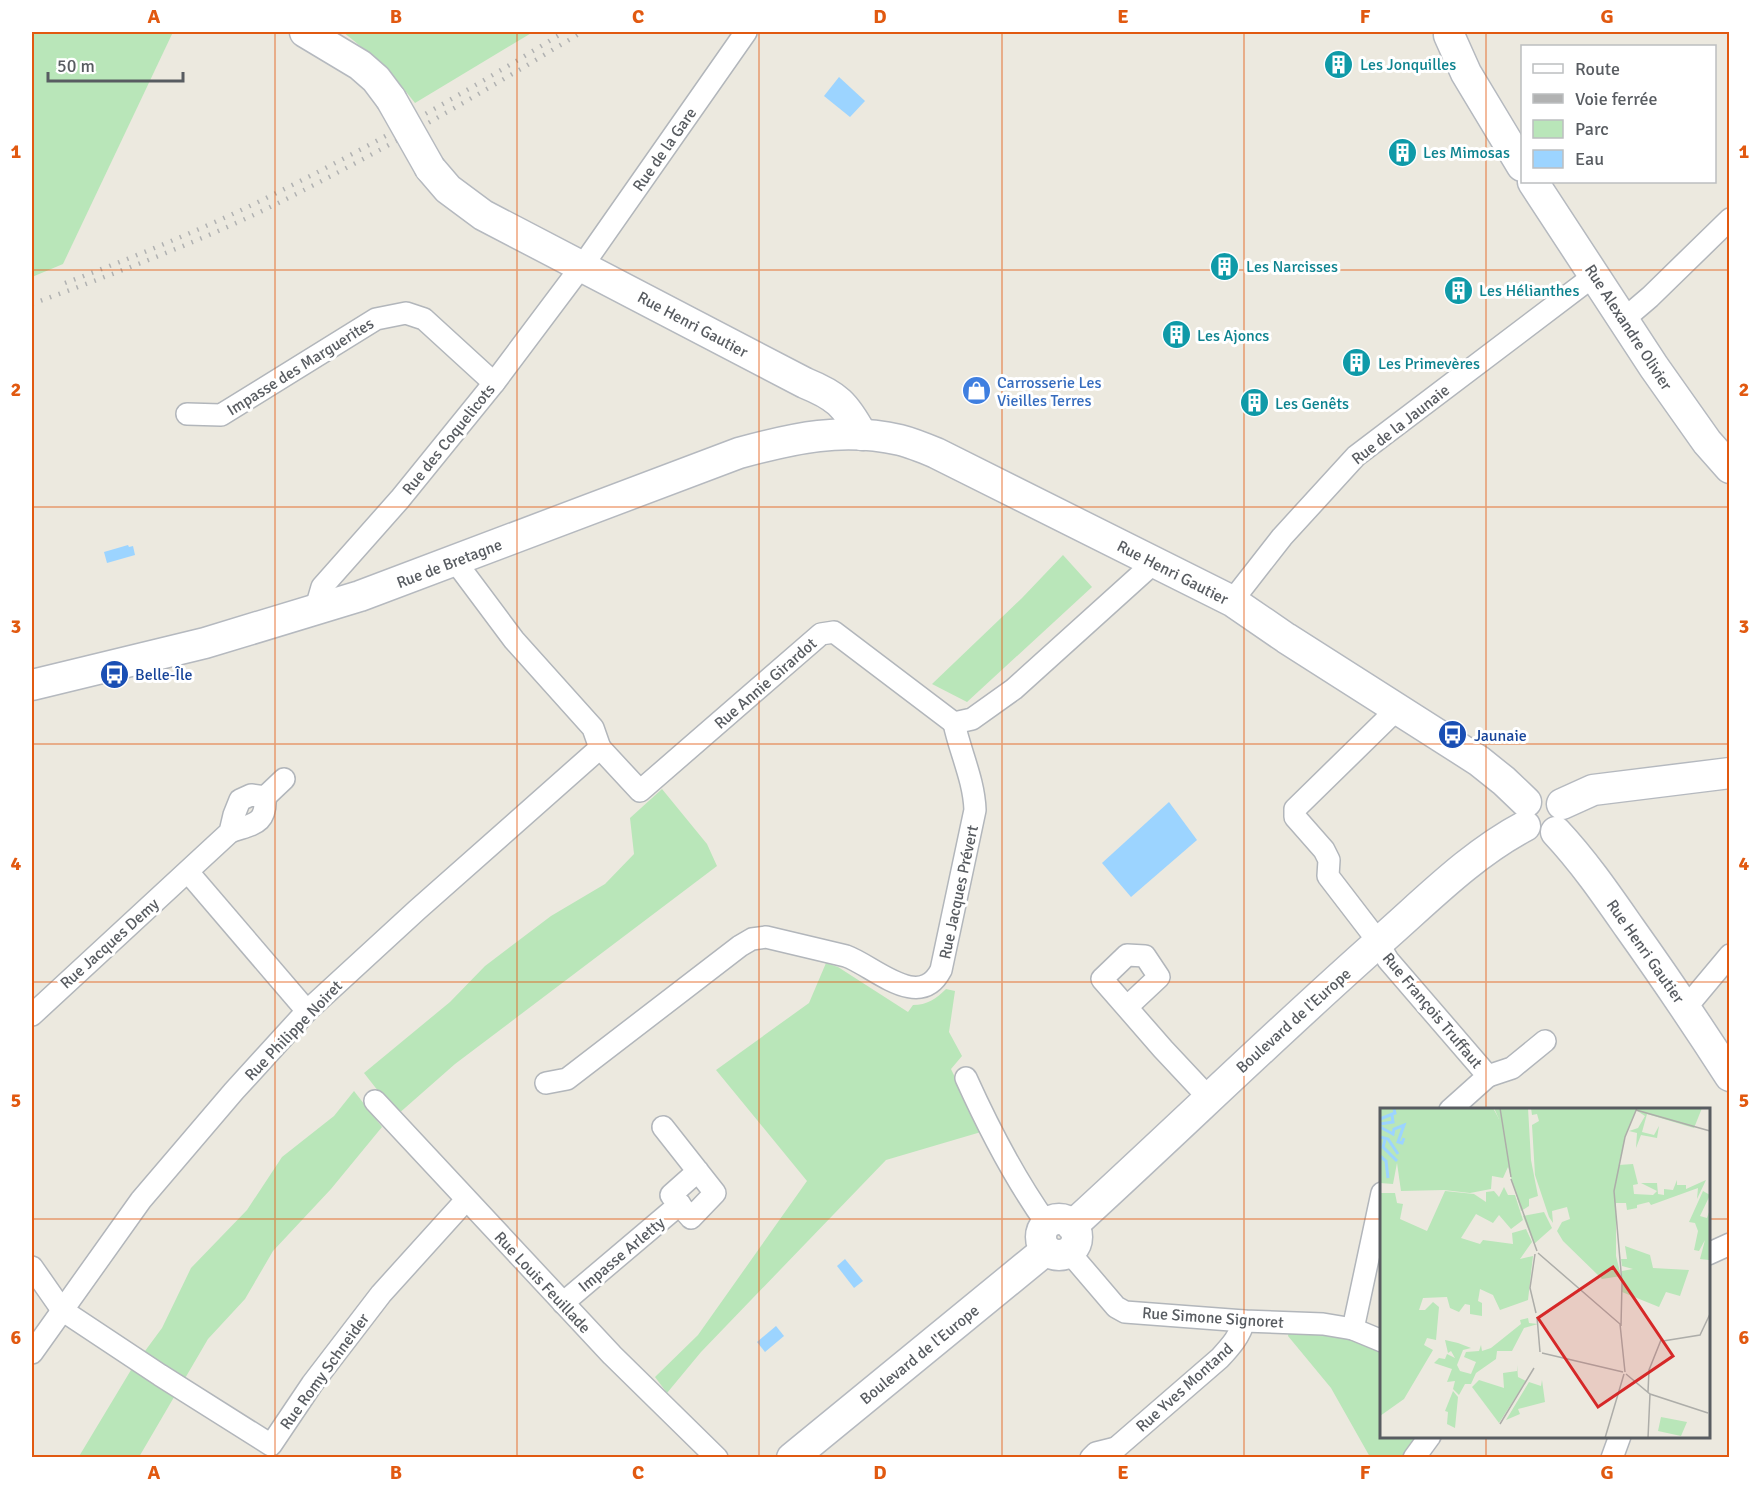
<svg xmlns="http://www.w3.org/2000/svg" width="1761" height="1489" font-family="Signika,sans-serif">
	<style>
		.green { fill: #b9e6b9 }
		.water { fill: #9cd4ff }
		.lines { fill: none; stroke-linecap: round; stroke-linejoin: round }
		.street-casing { stroke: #b2b6bb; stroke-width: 24 }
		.secondary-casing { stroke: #b5b9bf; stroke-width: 33 }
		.street { stroke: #fff; stroke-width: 21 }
		.secondary { stroke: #fff; stroke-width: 30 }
		.rail { stroke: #b1b2b2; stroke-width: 4.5; stroke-dasharray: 1.5 8; stroke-linecap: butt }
		.secondary-bridge-casing { stroke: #b5b9bf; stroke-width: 33; stroke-linecap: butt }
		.secondary-bridge { stroke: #fff; stroke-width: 30 }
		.grid { fill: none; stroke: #e15910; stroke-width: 1.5; stroke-opacity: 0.55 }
		.labels { text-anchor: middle; stroke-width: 6; stroke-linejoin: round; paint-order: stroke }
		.culture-label { font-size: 16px; fill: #0d838f; stroke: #fff; text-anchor: start }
		.street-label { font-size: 16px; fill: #585c61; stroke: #fff }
		.shop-label { font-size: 16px; fill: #366cbe; stroke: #fff; text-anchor: start }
		.transit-label { font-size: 16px; fill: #164399; stroke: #fff; text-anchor: start }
		.inset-river { fill: none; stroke: #9cd4ff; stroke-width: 3 }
		.inset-road { fill: none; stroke: #adada9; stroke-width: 1.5 }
		.view { fill: #d62828; fill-opacity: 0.15; stroke: #d62828; stroke-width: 3 }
		.inset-edge { fill: none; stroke: #585c61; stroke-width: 3 }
		.neatline { fill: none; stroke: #e15910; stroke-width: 2 }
		.grid-label { font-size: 20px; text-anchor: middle; font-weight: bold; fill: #e15910 }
	</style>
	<rect width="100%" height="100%" fill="#ece9df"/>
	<g class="green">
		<polygon points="32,32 173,32 63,264 32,277"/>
		<path d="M343,32h190l-118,71c-21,-27 -45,-50 -72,-71z"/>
		<polygon points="1063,555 1092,587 967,702 932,684 1022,598"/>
		<polygon points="662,789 707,844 717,866 455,1064 397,1115 364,1073 450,1002 485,966 551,916 605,884 634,854 630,818"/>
		<path d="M826,963l12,4 70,45 5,-7c14,0 23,-6 33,-16l9,2 -6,41 13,24 -11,13 30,63 -95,28 -185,192 -34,41 -12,-16 43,-42 109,-154 -91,-111 93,-67z"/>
		<polygon points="354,1091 382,1127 331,1189 273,1251 245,1299 208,1339 139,1457 78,1458 131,1370 162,1328 191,1268 247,1210 282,1157 334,1116"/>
		<polygon points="1289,1331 1346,1334 1381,1348 1382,1436 1420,1437 1405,1457 1370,1457 1331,1388 1288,1336"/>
	</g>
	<g class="water">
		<polygon points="839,77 865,101 850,117 824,96"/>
		<polygon points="128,545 129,547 133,546 135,555 107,563 104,552"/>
		<polygon points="1169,802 1197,840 1131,897 1102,863"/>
		<polygon points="845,1259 863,1281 854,1288 837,1266"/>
		<polygon points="776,1326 784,1336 765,1352 757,1342"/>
	</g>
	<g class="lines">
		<defs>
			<g id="street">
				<polyline points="1623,320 1650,297 1730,219"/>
				<polyline points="187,414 221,415 376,319 406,313 424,319 494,383"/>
				<polyline points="455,561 514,640 593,728 600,748"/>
				<polyline points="1232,601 1282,537 1356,456 1595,275"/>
				<polyline points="315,611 322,587 400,499 494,383 590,255 746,32"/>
				<path d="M230,832c22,-8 37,-7 35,-35"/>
				<polyline points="188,872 307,1011"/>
				<polyline points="1371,932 1328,876 1329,860 1324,850 1295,817 1295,809 1388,718 1395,707"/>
				<polyline points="1378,943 1388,960 1488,1076 1450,1110"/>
				<polyline points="1685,1006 1694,998 1730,955"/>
				<polyline points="1127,1007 1159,977 1145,956 1127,955 1102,979 1163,1049 1208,1097"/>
				<polyline points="32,1015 230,832 234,815 240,800 251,795 265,797 284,779"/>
				<polyline points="1488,1076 1512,1068 1545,1041"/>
				<path d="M966,1078c23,51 48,100 81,146"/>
				<path d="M546,1083l21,-4 173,-133 12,-7 14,-2 80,19c28,10 73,56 95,14l34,-160c-1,-30 -15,-58 -21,-87l18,-4 42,-30 133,-120 4,-9"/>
				<polyline points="375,1101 612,1355 717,1458"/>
				<polyline points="663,1127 715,1193 691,1218 671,1195 698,1171"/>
				<polyline points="1069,1252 1116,1307 1125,1312 1244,1321 1323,1324 1353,1329 1382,1341"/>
				<polyline points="1708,1254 1730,1244"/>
				<polyline points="32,1267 62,1310 160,1375 271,1445 312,1384 381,1294 466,1200"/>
				<polyline points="563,1303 680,1204"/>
				<polyline points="1353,1329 1382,1193"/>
				<polyline points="32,1353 141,1200 234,1091 307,1011 417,910 600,748 640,791 821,634 834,632 954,723"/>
				<polyline points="1091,1458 1096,1453 1116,1448"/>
				<path d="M1109,1458l7,-10 104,-90c11,-12 20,-22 24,-37"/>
				<polyline points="1414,1458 1430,1436"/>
				<polyline points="1612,1458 1620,1436"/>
			</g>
			<g id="secondary">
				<polyline points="305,32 360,65 376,79 391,99"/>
				<polyline points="1449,35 1466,73 1522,166"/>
				<path d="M430,168l18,21 35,26 322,168c32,13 40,21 57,52"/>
				<polyline points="1533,182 1654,367 1707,442 1730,468"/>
				<path d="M32,685l173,-42 155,-47 379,-143c55,-15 104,-26 161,-13 12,3 24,8 36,13l296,148 54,37 193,123 25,20 22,21"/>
				<polyline points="1562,804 1593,790 1730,773"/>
				<path d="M1556,832c28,30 50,62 73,95 35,49 68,98 101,149"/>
				<circle cx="1059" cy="1237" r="18"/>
				<path d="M1072,1226c103,-94 203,-192 307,-284 46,-40 91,-87 146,-116"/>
				<polyline points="792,1458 1046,1250"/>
			</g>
		</defs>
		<use href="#street" class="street-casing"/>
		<use href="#secondary" class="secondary-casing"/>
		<use href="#street" class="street"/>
		<use href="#secondary" class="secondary"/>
		<g class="rail">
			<path d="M65,283c64,-24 128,-50 189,-79 107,-52 209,-110 310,-172"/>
			<path d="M32,304c76,-28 154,-57 228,-92 111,-54 217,-116 322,-180"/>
		</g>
		<defs>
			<polyline id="secondary-bridge" points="391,99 430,168"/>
		</defs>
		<use href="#secondary-bridge" class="secondary-bridge-casing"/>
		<use href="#secondary-bridge" class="secondary-bridge"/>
	</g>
	<path class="grid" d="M275,32v1426M517,32v1426M759,32v1426M1002,32v1426M1244,32v1426M1486,32v1078M32,270h1698M32,507h1698M32,744h1698M32,982h1698M32,1219h1350M1708,1219h22M1486,1436v22"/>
	<defs>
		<symbol id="building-disc" viewBox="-11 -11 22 22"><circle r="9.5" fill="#0f9aa8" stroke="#fff"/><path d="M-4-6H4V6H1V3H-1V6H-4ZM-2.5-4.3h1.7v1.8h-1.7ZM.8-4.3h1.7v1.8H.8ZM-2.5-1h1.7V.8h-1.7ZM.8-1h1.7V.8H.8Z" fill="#fff"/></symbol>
		<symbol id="shop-disc" viewBox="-11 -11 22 22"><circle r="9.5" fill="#3f7fe0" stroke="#fff"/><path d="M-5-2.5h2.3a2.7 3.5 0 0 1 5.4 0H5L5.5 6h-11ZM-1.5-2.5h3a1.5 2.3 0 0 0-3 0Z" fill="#fff"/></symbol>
		<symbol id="bus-disc" viewBox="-11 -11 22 22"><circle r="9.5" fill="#1a4fb4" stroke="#fff"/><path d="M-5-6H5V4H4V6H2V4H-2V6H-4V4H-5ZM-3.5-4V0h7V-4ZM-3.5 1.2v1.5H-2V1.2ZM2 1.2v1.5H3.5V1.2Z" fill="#fff"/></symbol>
	</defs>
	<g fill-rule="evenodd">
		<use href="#building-disc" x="1322" y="48" width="33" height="33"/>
		<use href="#building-disc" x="1386" y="136" width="33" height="33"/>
		<use href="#building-disc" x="1208" y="250" width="33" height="33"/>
		<use href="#building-disc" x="1442" y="274" width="33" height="33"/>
		<use href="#building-disc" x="1160" y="318" width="33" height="33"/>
		<use href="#building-disc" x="1340" y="346" width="33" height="33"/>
		<use href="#shop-disc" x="960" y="374" width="33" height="33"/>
		<use href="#building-disc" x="1238" y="386" width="33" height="33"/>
		<use href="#bus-disc" x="98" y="658" width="33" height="33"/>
		<use href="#bus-disc" x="1436" y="718" width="33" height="33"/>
	</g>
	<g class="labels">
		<g class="culture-label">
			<text x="1360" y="70">Les Jonquilles</text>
			<text x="1423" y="158">Les Mimosas</text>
			<text x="1246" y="272">Les Narcisses</text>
			<text x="1479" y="296">Les Hélianthes</text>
			<text x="1197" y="341">Les Ajoncs</text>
			<text x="1378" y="369">Les Primevères</text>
			<text x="1275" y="409">Les Genêts</text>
		</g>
		<g class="street-label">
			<text transform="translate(664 149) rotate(-55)" y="6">Rue de la Gare</text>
			<text transform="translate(693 324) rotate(28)" y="6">Rue Henri Gautier</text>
			<text transform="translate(1629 327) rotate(57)" y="6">Rue Alexandre Olivier</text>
			<text transform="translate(300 366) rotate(-32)" y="6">Impasse des Marguerites</text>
			<text transform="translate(1400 424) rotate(-38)" y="6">Rue de la Jaunaie</text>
			<text transform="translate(448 439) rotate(-51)" y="6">Rue des Coquelicots</text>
			<text transform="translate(449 563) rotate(-21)" y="6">Rue de Bretagne</text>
			<text transform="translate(1173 572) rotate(27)" y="6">Rue Henri Gautier</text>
			<text transform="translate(765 683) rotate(-41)" y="6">Rue Annie Girardot</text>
			<text transform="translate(958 892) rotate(-78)" y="6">Rue Jacques Prévert</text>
			<text transform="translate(109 943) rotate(-42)" y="6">Rue Jacques Demy</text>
			<text transform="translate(1646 951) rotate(55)" y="6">Rue Henri Gautier</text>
			<text transform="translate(1433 1010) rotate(50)" y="6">Rue François Truffaut</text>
			<text transform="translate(1293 1020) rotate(-42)" y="6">Boulevard de l'Europe</text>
			<text transform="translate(293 1030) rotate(-46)" y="6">Rue Philippe Noiret</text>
			<text transform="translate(621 1254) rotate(-40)" y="6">Impasse Arletty</text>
			<text transform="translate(543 1282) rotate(47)" y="6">Rue Louis Feuillade</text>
			<text transform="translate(1213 1317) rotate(4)" y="6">Rue Simone Signoret</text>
			<text transform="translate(919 1354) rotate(-39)" y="6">Boulevard de l'Europe</text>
			<text transform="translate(324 1371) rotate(-54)" y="6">Rue Romy Schneider</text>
			<text transform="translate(1184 1387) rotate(-42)" y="6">Rue Yves Montand</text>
		</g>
		<g class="shop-label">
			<text x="997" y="388">Carrosserie Les<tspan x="997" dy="18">Vieilles Terres</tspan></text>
		</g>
		<g class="transit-label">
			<text x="135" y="680">Belle-Île</text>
			<text x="1474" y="741">Jaunaie</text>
		</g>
	</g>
	<g transform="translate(1380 1108)">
		<rect width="330" height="330" fill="#ece9df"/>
		<path d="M0,0h113l6,11 -5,-11h34l3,52 7,36 -9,3v7l-8,5 -13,-44 -5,11 -11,-2 -1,13 -21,4 -26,-3 -43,1 -4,-28 -4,21 -13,-1zM151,0h171l-8,20 -47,-14 -5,18 12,3 5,-9 -2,12 -16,-3 -5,13 1,-15 -8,-2 9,-3 7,-12 -9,-6 -11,27 -6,28 14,-1 5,20 -5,1 1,9 19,1 4,-4 -16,-8h16l1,11 6,1v-6l9,1 4,-10v5h9v4l20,-9 -9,19 1,-11 -47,17 -2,-3 -12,3v3l-10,2 -1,-7h-10v53l5,20 -19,3 -39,-38 -6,-10 5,-9 8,-3 -3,-12 -15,4 1,12 -4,-6 -14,-42 -3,-50 7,-4 -2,-7 -5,1zM124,79l4,8h7l8,25 -12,9 -12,-14 -6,8 -17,-9 -15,24 19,6 3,-4 30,4 -1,-11 14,-4 6,13 -12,17 13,-3 -5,44 -28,10 -7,-15 -13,-6 -2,12 4,2v13l-12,-2v-9l-5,-1 -6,8 -9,-4 -3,-11 -24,1 -4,12h6l8,-8 6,5 -3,33 -9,-2 -3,7 9,5 -29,49 -24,17v-223h15l2,10 6,1 -3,15 27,12 18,-40 29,3 12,8v-10l8,-1 5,6zM323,83l7,4 -10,21 7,2 3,-9 -1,51 -9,-1 5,-19 -6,11 -5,-1 4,-19 -3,-8 -6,-1zM164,104l8,16 -18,16 -11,-28zM245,138l25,9 3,13 36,2 -9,26 -14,-4 -7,15 -37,-15v-21l11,-2 -11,-3 -1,-7h6zM148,210l1,5 9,1 -14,4 -12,23h-15l-1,8 -20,14 -5,11h-6l-6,11 -6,-6 2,-8 -8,1 5,-13 -18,-6 5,-5 6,1 2,-5 8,4 -4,-7 -3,2 -3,-13 13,3 13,5 -8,2 -6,15 3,6 11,3 5,-12 -12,-5 2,-5 13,-1 2,-6 1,6 9,-3 30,-24 -1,-4zM137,257l1,12 8,4 -27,42 -27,-36 7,-7 25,8 -1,-15 14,-2zM162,272l3,22 -27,7 2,5 -14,6 23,-38 12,4zM73,283l5,6 -3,31 -8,-4 1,-12 -3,-1zM281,309l26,5 -6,14 -23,-5z" fill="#b9e6b9"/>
		<path class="inset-river" d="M0,11l15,-6 -1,-4M0,16l13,-2 -1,-7M0,19l13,7 1,-5 10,-4 -6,17 4,1 2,-5M0,29l8,2 10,15M5,32l-2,7 14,14M0,48l6,5 2,17"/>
		<path class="inset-road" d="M120,0l11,69M256,2l74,21M131,71l26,72M158,145l82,71 5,48M155,146l-5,34 6,25M157,209l3,35M241,218l1,-43 -8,-92 11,-54 12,-29M283,233l37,-6 10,-21M162,245l81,19M246,266l24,20 58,19M268,284l1,-22 12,-30M120,316l34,-56M225,330l19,-64M268,330l2,-44"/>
		<path class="view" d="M233,159l60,89 -75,51 -60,-89z"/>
		<rect width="330" height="330" class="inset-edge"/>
	</g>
	<rect width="1761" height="1489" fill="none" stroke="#ffffff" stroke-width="66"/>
	<rect x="1521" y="45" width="195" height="138" fill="#ffffff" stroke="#bcbec0" stroke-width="1.5"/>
	<rect x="1533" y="64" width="30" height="9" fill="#ffffff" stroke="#bcbec0" stroke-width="1.5"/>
	<text x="1575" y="75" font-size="18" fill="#585c61">Route</text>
	<rect x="1533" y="94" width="30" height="9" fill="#b1b2b2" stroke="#bcbec0" stroke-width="1.5"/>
	<text x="1575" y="105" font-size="18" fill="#585c61">Voie ferrée</text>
	<rect x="1533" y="120" width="30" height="18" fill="#b9e6b9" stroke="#bcbec0" stroke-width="1.5"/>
	<text x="1575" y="135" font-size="18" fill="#585c61">Parc</text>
	<rect x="1533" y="150" width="30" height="18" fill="#9cd4ff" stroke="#bcbec0" stroke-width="1.5"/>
	<text x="1575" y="165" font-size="18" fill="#585c61">Eau</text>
	<path d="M48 72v9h135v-9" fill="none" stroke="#585c61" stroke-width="3"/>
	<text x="57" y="72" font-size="18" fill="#585c61" stroke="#ffffff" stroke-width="4.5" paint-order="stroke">50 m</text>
	<rect x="33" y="33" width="1695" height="1423" class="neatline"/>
	<g class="grid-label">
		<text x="154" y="23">A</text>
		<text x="396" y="23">B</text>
		<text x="638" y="23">C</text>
		<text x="880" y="23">D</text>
		<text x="1123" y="23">E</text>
		<text x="1365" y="23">F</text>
		<text x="1607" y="23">G</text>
		<text x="16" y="158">1</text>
		<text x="1744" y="158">1</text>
		<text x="16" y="396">2</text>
		<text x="1744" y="396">2</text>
		<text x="16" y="633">3</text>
		<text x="1744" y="633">3</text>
		<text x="16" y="870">4</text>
		<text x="1744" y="870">4</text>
		<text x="16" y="1107">5</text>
		<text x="1744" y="1107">5</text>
		<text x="16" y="1344">6</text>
		<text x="1744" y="1344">6</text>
		<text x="154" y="1479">A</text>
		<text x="396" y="1479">B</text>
		<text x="638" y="1479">C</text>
		<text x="880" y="1479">D</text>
		<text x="1123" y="1479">E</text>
		<text x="1365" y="1479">F</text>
		<text x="1607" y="1479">G</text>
	</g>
</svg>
